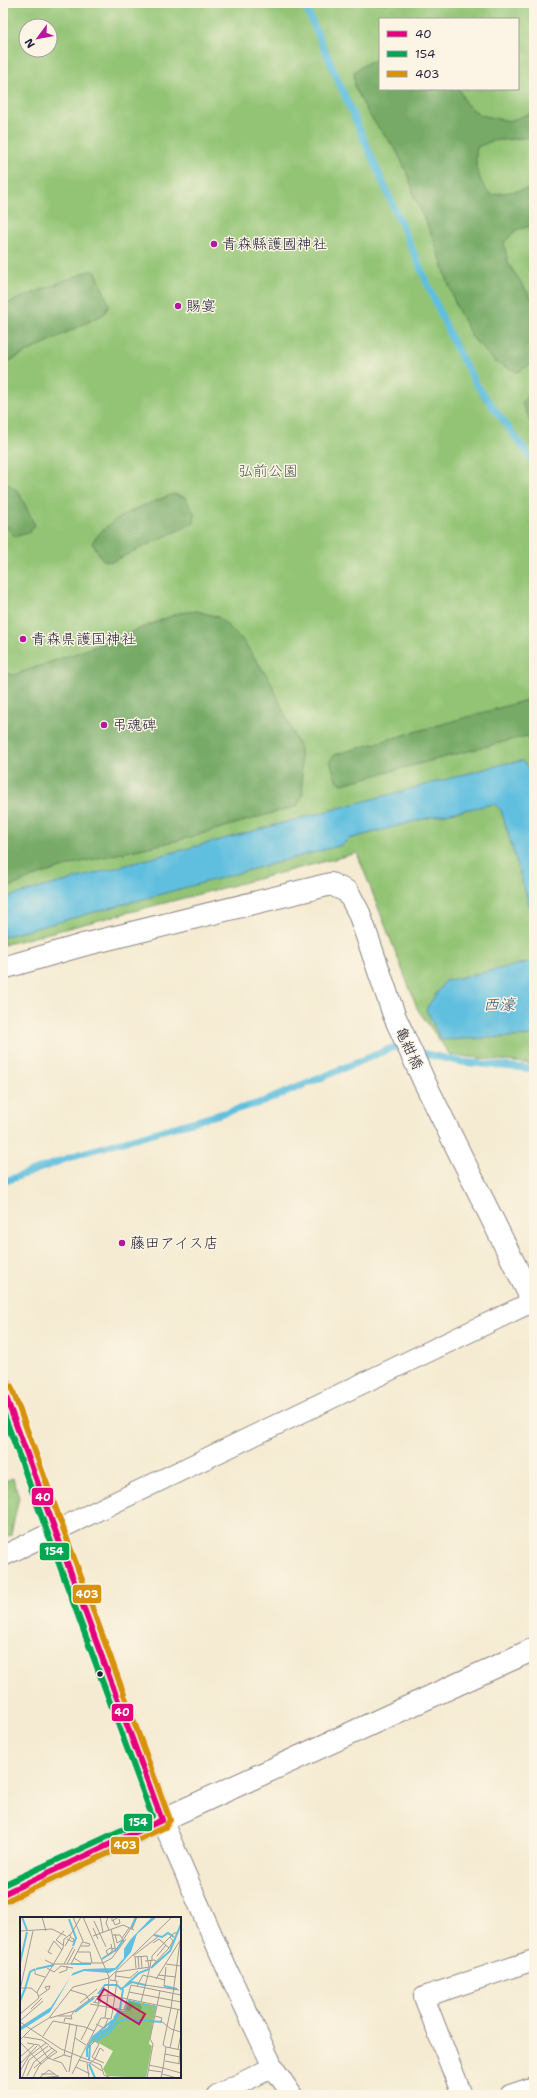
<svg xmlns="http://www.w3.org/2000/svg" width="537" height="2098" font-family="'Shantell Sans','Klee One',sans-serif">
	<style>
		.green { fill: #93c474; stroke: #5a7358; fill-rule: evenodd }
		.forest { fill: #76aa66; stroke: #4c6650 }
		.water { fill: #61bfdf; stroke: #42708d }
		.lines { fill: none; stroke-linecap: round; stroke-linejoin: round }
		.stream { stroke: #61bfdf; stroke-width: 7 }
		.minor-casing { stroke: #8c8686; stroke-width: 22 }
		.tertiary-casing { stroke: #8c8686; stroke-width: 24 }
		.primary-casing { stroke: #8c8686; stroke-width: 24 }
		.minor { stroke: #fff; stroke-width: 20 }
		.tertiary { stroke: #fff; stroke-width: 22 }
		.primary { stroke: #ffbb71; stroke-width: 22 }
		.bus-1-casing { stroke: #fcf5e5; stroke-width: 9 }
		.bus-2-casing { stroke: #fcf5e5; stroke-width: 9 }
		.bus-3-casing { stroke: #fcf5e5; stroke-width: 9 }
		.bus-1 { stroke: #e5007d; stroke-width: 6 }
		.bus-2 { stroke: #00a651; stroke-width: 6 }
		.bus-3 { stroke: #d79209; stroke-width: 6 }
		.poi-dot { fill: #b5179e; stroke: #fcf5e5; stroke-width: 1.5 }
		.bus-dot { fill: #22223b; stroke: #fcf5e5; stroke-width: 1.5 }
		.labels { text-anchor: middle; stroke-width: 3; stroke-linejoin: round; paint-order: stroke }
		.poi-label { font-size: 15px; fill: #22223b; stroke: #fcf5e5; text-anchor: start }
		.park-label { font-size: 15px; fill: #4a5b4f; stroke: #fcf5e5 }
		.street-label { font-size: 15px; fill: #22223b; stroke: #fcf5e5 }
		.water-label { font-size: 16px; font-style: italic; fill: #385974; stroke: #fcf5e5 }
		.inset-river { fill: none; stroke: #61bfdf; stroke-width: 2 }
		.inset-road { fill: none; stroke: #a19b96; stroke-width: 1 }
		.view { fill: #c2185b; fill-opacity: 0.15; stroke: #c2185b; stroke-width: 2 }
		.inset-edge { fill: none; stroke: #22223b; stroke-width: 2 }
		.line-badge { stroke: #fcf5e5; stroke-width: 1.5 }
		.badge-label { font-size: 11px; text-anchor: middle; font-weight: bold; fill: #fff }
	</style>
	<rect width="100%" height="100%" fill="#fcf5e5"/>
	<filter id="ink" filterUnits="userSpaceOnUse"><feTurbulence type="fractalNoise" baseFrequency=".025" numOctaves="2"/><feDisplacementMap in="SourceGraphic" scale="8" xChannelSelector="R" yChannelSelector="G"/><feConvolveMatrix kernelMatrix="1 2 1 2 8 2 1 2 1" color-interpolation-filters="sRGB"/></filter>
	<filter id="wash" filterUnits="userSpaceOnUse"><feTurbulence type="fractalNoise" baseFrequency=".012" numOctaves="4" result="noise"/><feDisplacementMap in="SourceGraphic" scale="16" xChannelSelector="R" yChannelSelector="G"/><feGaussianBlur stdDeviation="0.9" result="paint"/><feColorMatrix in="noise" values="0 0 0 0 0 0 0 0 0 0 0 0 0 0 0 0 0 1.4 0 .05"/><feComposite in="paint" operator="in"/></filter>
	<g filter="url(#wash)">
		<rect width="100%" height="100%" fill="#f5ebd2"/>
		<g class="green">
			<path d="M3,3h531v1061l-84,-9 -32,-45 -61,-157 -354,92zM380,19h138v70h-138zM26,26h24v24h-24z"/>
			<polygon points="13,1478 19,1497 11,1535 3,1538 3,1482"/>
		</g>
		<g class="forest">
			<path d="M380,58v31h79l7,15 14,11 29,6 25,-9v25l-42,4 -15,6c-3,19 0,33 14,48l43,-7v37l-18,5 -12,13 4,20 26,39v61l-17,9 -22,-10 -23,-25 -16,-31 -22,-66 -20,-44 -5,-19 -13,-27 -27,-35 -14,-27 -1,-16 13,-9z"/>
			<polygon points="92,270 96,272 109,305 104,314 3,364 3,305"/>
			<polygon points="534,389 534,429 522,403"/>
			<polygon points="3,480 18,491 35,525 30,532 15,537 3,522"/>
			<path d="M173,494l12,3 10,18 -1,8 -83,39 -8,-2 -11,-17c18,-28 52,-37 81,-49z"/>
			<polygon points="197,611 218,617 241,638 270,680 300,749 303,794 297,806 180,840 77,863 33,877 3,890 3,673 14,675 96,646 179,613"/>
			<polygon points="534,698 534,742 526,736 342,784 336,780 330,761 334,755"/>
		</g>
		<g class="water">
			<polygon points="522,761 529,768 534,781 534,921 501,810 494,804 431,817 349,839 342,845 3,937 3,898 507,763"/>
			<polygon points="534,961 534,1036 441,1040 426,1009 445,981"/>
		</g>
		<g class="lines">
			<g class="stream">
				<polyline points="304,3 454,344 476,384 534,462"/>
				<polyline points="416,1052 462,1062 534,1069"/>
				<polyline points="3,1182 82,1153 263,1102 394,1047 405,1050"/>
			</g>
		</g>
	</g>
	<g filter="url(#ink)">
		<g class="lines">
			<defs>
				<g id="minor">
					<polyline points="3,1556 534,1301"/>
					<polyline points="162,1820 226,1967 273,2067 292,2095"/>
					<polyline points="217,2095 273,2067"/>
					<polyline points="462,2095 424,1997 534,1960"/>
					<polyline points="510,2095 534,2087"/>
				</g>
				<g id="tertiary">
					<polyline points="3,968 83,945 331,884 348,892 359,913 394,1015 424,1081 534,1304"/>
					<polyline points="162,1820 534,1649"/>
				</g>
				<polyline id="primary" points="3,1389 162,1820 3,1894"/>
			</defs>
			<use href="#minor" class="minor-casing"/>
			<use href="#tertiary" class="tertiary-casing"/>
			<use href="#primary" class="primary-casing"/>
			<use href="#minor" class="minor"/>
			<use href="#tertiary" class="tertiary"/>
			<use href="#primary" class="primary"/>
			<defs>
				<g id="bus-1">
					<polyline points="3,1389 162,1820"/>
					<polyline points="3,1894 162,1820"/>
				</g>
				<polyline id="bus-2" points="3,1412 152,1816 3,1885"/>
				<polyline id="bus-3" points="6,1901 165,1827 170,1820 11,1386"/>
			</defs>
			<use href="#bus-1" class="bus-1-casing"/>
			<use href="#bus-2" class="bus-2-casing"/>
			<use href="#bus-3" class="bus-3-casing"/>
			<use href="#bus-1" class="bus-1"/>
			<use href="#bus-2" class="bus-2"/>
			<use href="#bus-3" class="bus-3"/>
		</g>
	</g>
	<g class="poi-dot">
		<circle cx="214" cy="244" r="4"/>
		<circle cx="178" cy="306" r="4"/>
		<circle cx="23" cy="639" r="4"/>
		<circle cx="104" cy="725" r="4"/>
		<circle cx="122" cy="1243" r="4"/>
	</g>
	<circle class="bus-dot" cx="100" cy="1674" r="3.5"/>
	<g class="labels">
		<g class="poi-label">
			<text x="222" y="249">青森縣護國神社</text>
			<text x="186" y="311">賜宴</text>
			<text x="31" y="644">青森県護国神社</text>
			<text x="112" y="730">弔魂碑</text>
			<text x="130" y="1248">藤田アイス店</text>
		</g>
		<g class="park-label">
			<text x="268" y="476">弘前公園</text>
		</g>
		<g class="street-label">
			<text transform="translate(409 1048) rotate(65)" y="5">亀紺橋</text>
		</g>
		<g class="water-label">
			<text x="499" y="1010">西濠</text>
		</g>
	</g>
	<g transform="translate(20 1917)">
		<rect width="161" height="161" fill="#f5ebd2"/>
		<path d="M108,83l28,6 -7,38 3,2 -6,32 -39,-2 -4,-7 10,-18 -18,-10 -6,4 7,-11 12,-7 11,-17 5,1z" fill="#93c474"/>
		<path d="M109,84l11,3 2,3 -3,6 -1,-5 -5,-2 -3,5 -4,-1z" fill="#76aa66"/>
		<path d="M132,0h5l-20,17 -6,18 -14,17 -8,4 -25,-2 -13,5 -21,36 -30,19v-4l31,-20 22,-34 11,-4 31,-1 9,-10v-9l6,-9zM108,83l28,6 -2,14 1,-13 -26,-6 -5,14 -4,-1 -10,16 -20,13 7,-8 10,-7 13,-18 4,4z" fill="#61bfdf"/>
		<path class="inset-river" d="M2,0l5,13M49,2l7,19 -3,8M111,11l5,-11M134,18l8,2 6,-4 6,4M82,42l15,-10 6,-9M0,46l7,-31M51,47h20M131,51l19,-17 11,-27M16,52l18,-4M105,69l14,-13 10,-4M144,69l13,3M5,72l5,-17 5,-3M78,77l7,-9h12l4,4 11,-7 13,3M0,84l5,-12M55,95l19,-14M94,101l6,-9 3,-20M76,124l13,-8 9,-11 7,-3 37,3M67,140v-8l6,-12 20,-17M69,143l1,-14M69,147l6,14"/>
		<path class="inset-road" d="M22,0l4,14M63,0l26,60 -1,18 73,15M80,0l3,15M88,0l-2,6 3,7M92,0v4l7,-4M93,3l2,5 5,-2 -1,-4M74,4l12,26M103,8l11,5M73,11l5,11M91,12l5,23M112,12l5,-12M0,14l32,-2 14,7M95,17l2,9 5,-3M93,18h7l4,7M73,19l30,-11M102,21l7,-10M47,22l6,3 1,-3 -3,-1M103,23l8,-12M133,26l6,-4 10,9M91,27l1,5v3l-4,3 -2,-4 4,-3 2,1 3,-1M43,28l-7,-5 8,-9M45,29l6,-10 -2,-1M61,29h8l1,-2 -7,-2M58,35h12l2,11M32,37l-4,-2 6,-11 8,9M113,39l26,-20M115,39l1,12M118,39l1,12M121,39l1,12M137,39l9,-11M115,40l12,-1 2,11M54,41l8,5h21l9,-5 14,-19M25,43l8,4h18l12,-23 -10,-24M132,43v-4l14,-15 8,-8h3M125,44l10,-1 2,3M44,47l9,-17M47,47l8,-15M146,47l15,2M132,49l17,-18 4,-7 -3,-4M27,51l7,4 7,-6 12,2M15,52v5l10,3M39,56l8,-3v-4M138,58l18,2M96,59l14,2 8,-7M129,59l16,4M136,62l25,-40M95,64l1,-9 34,-5 1,-7M125,68l34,5M117,69l6,-11 6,2M144,69l2,-19M0,71h11l6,5M0,73l13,-59M50,73l16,5 3,5M109,75l52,10M19,79l10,-7 1,-3 -5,1 2,3M73,85l4,1h3l1,-5h-4l-2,4M121,85l9,-35M60,86l17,-14M70,87l34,6 7,-25 50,10M151,91l9,-66M151,91l-8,37 3,2 -3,21 18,5M11,92l11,-11M0,97l19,-16 -2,-6 26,-44 1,-9 7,-5 10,-17M38,99h13l3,-5M135,99l7,2 -1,3 10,8 10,3M30,101l24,-7 19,-14 15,-2 -3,23h-4l-29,56M85,101l6,1 2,-10 4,-28 -7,-1M0,104l23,-20M0,105l41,27 40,16 3,10 7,3M44,105l1,-4 7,1 -1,-3M76,107l8,4 4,-9M23,119l10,-15 32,6 9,4M4,120l18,3 7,5M55,121l11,7M0,123l11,-11 18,-11 24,-31 36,-9 63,-61M61,123l17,-33 1,-12M0,125l21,22M7,126l12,2 9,13 9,-6 -8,-6M146,130l15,3M150,131l8,-38M158,132l3,-15M145,137l15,3M44,138l6,-32M0,140l14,-12M34,142l10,-4 7,2M59,143l11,3 5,-4 -3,-2 7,-13 -4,-3 -5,5 -3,-2M145,144l16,3M67,146l2,15M70,146l12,8M84,146l-9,-4 5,-11 4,3M159,146l1,-13M0,147l17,-18M129,148l14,3 -2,10M56,150l14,7M14,151l21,-18M128,153l14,2M0,154l9,-15 17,-13M49,155l8,-47M21,157h14M142,157l15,4M7,159l7,-14 18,-14M2,161l7,-18 19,-14M13,161l6,-12 9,-8 14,5 5,9M19,161l10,-8 11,8M19,161l20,-2M127,161l6,-34 -3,-5 10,-48"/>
		<path class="view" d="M84,72l41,25 -6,10 -41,-25z"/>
		<rect width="161" height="161" class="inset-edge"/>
	</g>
	<g class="line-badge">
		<rect x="31" y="1487" width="23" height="19" rx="4" fill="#e5007d"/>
		<rect x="39" y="1542" width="31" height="19" rx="4" fill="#00a651"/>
		<rect x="72" y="1584" width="30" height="20" rx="4" fill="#d79209"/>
		<rect x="111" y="1703" width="23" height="19" rx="4" fill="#e5007d"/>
		<rect x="123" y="1813" width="30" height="19" rx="4" fill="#00a651"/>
		<rect x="110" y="1836" width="30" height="19" rx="4" fill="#d79209"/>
	</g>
	<g class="badge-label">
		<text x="43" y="1501">40</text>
		<text x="54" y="1555">154</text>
		<text x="87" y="1598">403</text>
		<text x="122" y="1716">40</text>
		<text x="138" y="1826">154</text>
		<text x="125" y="1849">403</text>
	</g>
	<rect width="537" height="2098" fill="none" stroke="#fcf5e5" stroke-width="16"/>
	<rect x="379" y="18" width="140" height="72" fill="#fcf5e5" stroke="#a5a1a1"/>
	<rect x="387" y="31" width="20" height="6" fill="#e5007d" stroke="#a5a1a1"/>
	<text x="415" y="38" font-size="12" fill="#22223b">40</text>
	<rect x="387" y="51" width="20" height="6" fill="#00a651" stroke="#a5a1a1"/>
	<text x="415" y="58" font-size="12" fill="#22223b">154</text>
	<rect x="387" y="71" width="20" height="6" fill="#d79209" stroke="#a5a1a1"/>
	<text x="415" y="78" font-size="12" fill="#22223b">403</text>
	<g transform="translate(38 38) rotate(238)"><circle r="19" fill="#fcf5e5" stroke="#a5a1a1"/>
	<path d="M0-3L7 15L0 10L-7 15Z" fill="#b5179e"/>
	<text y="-6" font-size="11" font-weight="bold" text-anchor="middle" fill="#22223b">N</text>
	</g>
</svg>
